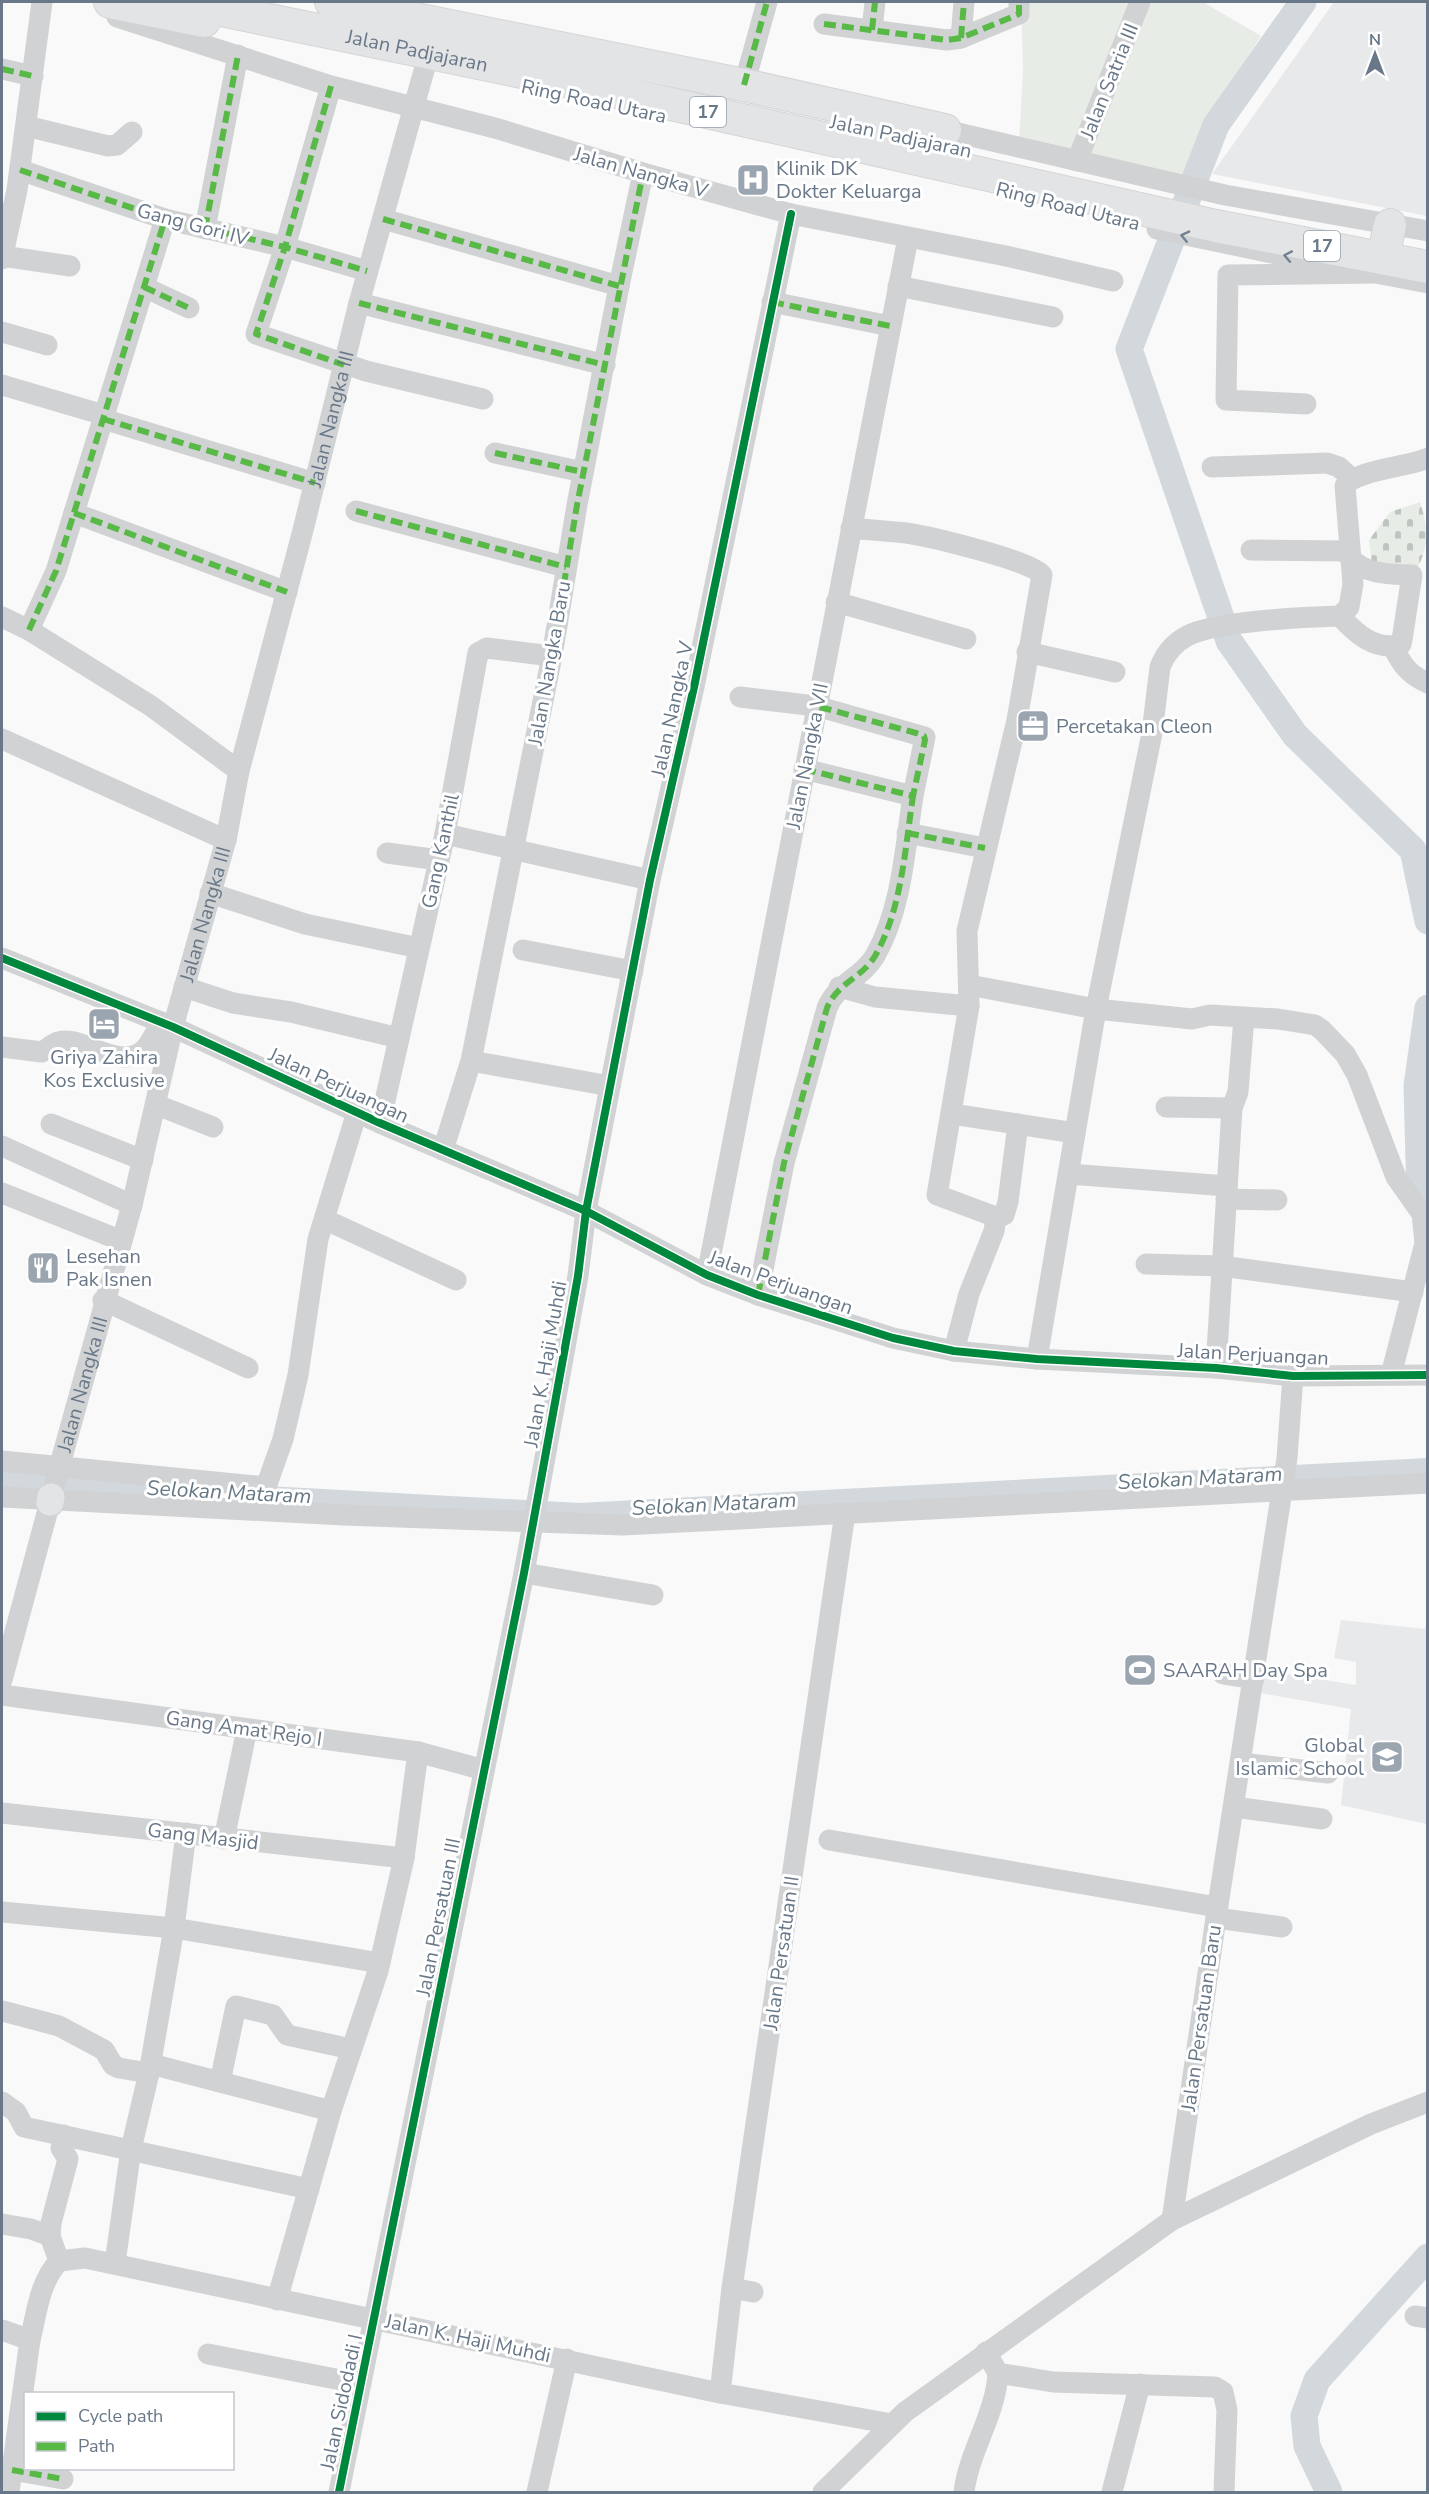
<svg xmlns="http://www.w3.org/2000/svg" width="1429" height="2494" font-family="'Nunito Sans',sans-serif">
	<style>
		.built { fill: #e8e9ea }
		.green { fill: #e8ece7 }
		.cemetery { fill: url(#cemetery-stones) }
		.lines { fill: none; stroke-linecap: round; stroke-linejoin: round }
		.canal { stroke: #d2d8dc; stroke-width: 16 }
		.river { stroke: #d2d8dc; stroke-width: 27 }
		.major-casing { stroke: #d5d6d7; stroke-width: 30 }
		.highway-casing { stroke: #d5d5d6; stroke-width: 34 }
		.minor { stroke: #d1d2d4; stroke-width: 21 }
		.major { stroke: #e3e4e5; stroke-width: 27 }
		.highway { stroke: #e3e4e5; stroke-width: 32 }
		.quiet { stroke: #58b947; stroke-width: 6; stroke-dasharray: 12 6; stroke-linecap: butt }
		.cycleway-casing { stroke: #fff; stroke-width: 11 }
		.cycleway { stroke: #00873e; stroke-width: 8 }
		.oneway { stroke: #738190 }
		.labels { text-anchor: middle; stroke-width: 6; stroke-linejoin: round; paint-order: stroke }
		.shield { fill: #fff; stroke: #96a0ac; stroke-width: 1.5 }
		.shield-label { font-size: 18px; font-weight: bold; fill: #697888 }
		.street-label { font-size: 20px; fill: #697888; stroke: #fff }
		.poi-label { font-size: 20px; fill: #697888; stroke: #fff; text-anchor: start }
		.water-label { font-size: 21px; font-style: italic; fill: #657883; stroke: #fff }
	</style>
	<defs>
		<pattern id="cemetery-stones" width="16" height="16" patternUnits="userSpaceOnUse" patternTransform="scale(1.5)"><rect width="16" height="16" fill="#e8ece7"/><path d="M2 7V4a2 2 0 0 1 4 0v3zM10 15v-3a2 2 0 0 1 4 0v3z" fill="#c0c4c1"/></pattern>
	</defs>
	<rect width="100%" height="100%" fill="#f9f9f9"/>
	<g class="built">
		<polygon points="1334,2 1427,2 1427,216 1212,174"/>
		<polygon points="1341,1620 1425,1629 1427,1622 1427,1824 1341,1805 1351,1709 1260,1693 1263,1670 1356,1685 1356,1662 1334,1658"/>
	</g>
	<g class="green">
		<polygon points="1021,2 1134,2 1071,155 1019,142 1023,71"/>
		<polygon points="1146,2 1203,2 1261,36 1209,118 1190,183 1082,160"/>
	</g>
	<path class="cemetery" d="M1420,502c9,27 9,49 -7,73l-40,-4 -4,-31 21,-28z"/>
	<g class="lines">
		<g class="canal">
			<polyline points="2,1479 198,1490"/>
			<polyline points="251,1493 580,1511 1428,1466"/>
		</g>
		<g class="river">
			<polyline points="1303,2 1216,125 1129,349 1229,641 1295,735 1413,850 1428,921"/>
			<polyline points="1428,1008 1417,1086 1420,1199 1428,1208"/>
			<polyline points="1329,2492 1307,2446 1304,2416 1317,2380 1428,2257"/>
		</g>
		<defs>
			<polyline id="major" points="50,1502 51,1497"/>
			<g id="highway">
				<polyline points="110,2 204,21"/>
				<path id="s2" d="M182,2l413,85 621,139 212,41"/>
				<polyline points="331,2 744,85 945,130"/>
				<polyline points="1387,239 1390,225"/>
			</g>
		</defs>
		<use href="#major" class="major-casing"/>
		<use href="#highway" class="highway-casing"/>
		<g class="minor">
			<polyline points="117,17 331,86 495,128 643,173 791,214 1006,256 1113,281"/>
			<polyline points="824,24 947,40 961,38 1019,14 1019,2"/>
			<polyline points="872,30 875,2"/>
			<polyline points="961,38 964,2"/>
			<polyline points="2,69 33,76"/>
			<polyline points="744,85 767,2"/>
			<polyline points="331,86 285,247 256,334 366,371 483,399"/>
			<polyline points="26,126 108,146 117,145 132,132"/>
			<polyline points="941,143 945,130 1225,195 1428,231"/>
			<polyline points="1077,161 1140,2"/>
			<polyline points="20,170 165,219 285,247 367,271"/>
			<polyline points="383,219 619,286"/>
			<polyline points="205,229 238,55"/>
			<polyline points="1157,229 1330,265"/>
			<polyline points="2,256 70,266"/>
			<polyline points="2,259 17,190 42,2"/>
			<polyline points="1360,270 1428,283"/>
			<polyline points="898,286 1053,317"/>
			<polyline points="144,287 189,308"/>
			<polyline points="772,302 890,326"/>
			<polyline points="359,303 605,365"/>
			<polyline points="2,332 47,345"/>
			<polyline points="2,385 104,415"/>
			<polyline points="1306,404 1226,400 1228,275 1374,273"/>
			<polyline points="103,419 315,483"/>
			<polyline points="495,453 583,472"/>
			<polyline points="1212,467 1327,463 1339,467 1352,479"/>
			<polyline points="356,511 566,567"/>
			<polyline points="74,513 287,592"/>
			<path d="M851,528c18,2 37,3 55,5 21,3 128,28 136,42l-25,145 -50,211 2,75 -32,189 59,22 8,-2 4,-13 10,-78"/>
			<polyline points="1251,550 1349,551"/>
			<polyline points="836,602 966,639"/>
			<path d="M1340,616c15,17 36,36 61,28l1,-4 10,-65c-22,-1 -46,0 -62,-17"/>
			<polyline points="2,617 29,630 151,706 239,771"/>
			<polyline points="29,630 56,571 165,219"/>
			<path d="M1393,647c9,18 16,28 35,36"/>
			<polyline points="1027,652 1115,672"/>
			<polyline points="740,697 816,706 925,737 913,796 804,769"/>
			<polyline points="2,739 226,840"/>
			<polyline points="907,833 985,848"/>
			<polyline points="445,834 650,880"/>
			<polyline points="387,853 439,860"/>
			<polyline points="210,893 305,924 419,948"/>
			<polyline points="523,950 633,971"/>
			<polyline points="2,958 173,1027 380,1123 586,1211 707,1275 758,1295 893,1338 954,1351 1037,1359 1216,1368 1293,1376 1428,1375"/>
			<polyline points="969,985 1096,1009 1192,1019 1210,1015 1278,1019 1315,1025 1322,1030 1345,1054 1357,1075 1396,1177 1422,1214 1425,1243 1391,1375"/>
			<polyline points="184,987 233,1003 291,1012 399,1038"/>
			<polyline points="839,987 875,997 969,1006"/>
			<path d="M2,1047l40,5c5,-3 10,-8 16,-10 22,-8 62,30 86,8 7,-7 12,-19 17,-28"/>
			<polyline points="471,1061 610,1086"/>
			<polyline points="157,1105 213,1127"/>
			<polyline points="1166,1107 1232,1108"/>
			<polyline points="952,1114 1075,1133"/>
			<polyline points="380,1123 445,834 478,653 487,648 552,656"/>
			<polyline points="51,1124 143,1160"/>
			<polyline points="2,1146 132,1205"/>
			<polyline points="443,1150 471,1061 552,656 577,505 619,286 643,173"/>
			<polyline points="1069,1174 1227,1186"/>
			<polyline points="2,1193 122,1241"/>
			<polyline points="1226,1199 1277,1200"/>
			<polyline points="326,1220 456,1280"/>
			<polyline points="1146,1264 1221,1266 1413,1292"/>
			<polyline points="707,1275 908,238"/>
			<path d="M758,1295l26,-132 43,-155c10,-25 35,-30 48,-52 27,-47 30,-108 38,-160"/>
			<polyline points="103,1300 248,1368"/>
			<polyline points="954,1351 969,1294 994,1231 996,1217"/>
			<path d="M1037,1359l59,-350 56,-276 8,-66c5,-13 14,-24 27,-31 28,-15 119,-19 153,-20l9,-9 4,-23 -8,-98c10,-16 63,-19 83,-28"/>
			<polyline points="1216,1368 1232,1108 1238,1092 1244,1018"/>
			<polyline points="2,1461 266,1487 283,1439 298,1375 318,1239 357,1112"/>
			<polyline points="2,1497 344,1515 623,1525 1428,1483"/>
			<path id="s1" d="M51,1497l81,-292 41,-178 53,-187 13,-69 63,-237 57,-231 66,-236"/>
			<polyline points="524,1573 653,1595"/>
			<polyline points="1223,1674 1254,1679"/>
			<polyline points="2,1680 50,1502"/>
			<polyline points="2,1695 418,1752 484,1770"/>
			<polyline points="1241,1763 1328,1773"/>
			<polyline points="1234,1807 1322,1819"/>
			<polyline points="2,1813 404,1858"/>
			<polyline points="224,1839 247,1729"/>
			<polyline points="829,1840 1217,1907"/>
			<polyline points="2,1912 174,1928 380,1963"/>
			<polyline points="1216,1918 1282,1927"/>
			<polyline points="2,2011 59,2026 104,2050 113,2065 119,2068 149,2073"/>
			<polyline points="151,2064 331,2111"/>
			<polyline points="220,2082 236,2006 273,2015 287,2035 351,2049"/>
			<polyline points="2,2102 16,2112 24,2127 309,2189"/>
			<polyline points="1172,2220 1216,1918 1287,1458 1293,1376"/>
			<polyline points="2,2224 31,2229 50,2236"/>
			<polyline points="59,2261 50,2236 51,2223 68,2159 61,2148 64,2135"/>
			<polyline points="115,2263 131,2149 149,2073 174,1928 186,1833"/>
			<polyline points="732,2288 753,2292"/>
			<polyline points="277,2300 331,2111 378,1971 404,1858 418,1752"/>
			<polyline points="1415,2316 1428,2318"/>
			<polyline points="2,2330 30,2340 9,2492"/>
			<path d="M30,2340c7,-28 9,-57 29,-79l26,-3 635,135 172,31"/>
			<polyline points="986,2352 998,2373 1053,2382 1215,2387 1223,2392 1227,2410 1224,2492"/>
			<polyline points="208,2354 361,2384"/>
			<polyline points="720,2393 732,2288 845,1513"/>
			<polyline points="12,2470 63,2479"/>
			<polyline points="339,2492 524,1573 578,1276 586,1211 650,880 694,687 791,214"/>
			<polyline points="537,2492 567,2359"/>
			<polyline points="823,2492 905,2412 1172,2220 1371,2124 1428,2102"/>
			<path d="M964,2492c5,-41 32,-78 34,-119"/>
			<polyline points="1112,2492 1140,2384"/>
		</g>
		<use href="#major" class="major"/>
		<use href="#highway" class="highway"/>
		<g class="quiet">
			<polyline points="824,24 947,40 961,38 1019,14 1019,2"/>
			<polyline points="872,30 875,2"/>
			<polyline points="961,38 964,2"/>
			<polyline points="2,69 33,76"/>
			<polyline points="744,85 767,2"/>
			<polyline points="331,86 285,247 256,334 344,365"/>
			<polyline points="20,170 165,219 285,247 367,271"/>
			<polyline points="383,219 619,286"/>
			<polyline points="205,229 238,55"/>
			<polyline points="144,287 189,308"/>
			<polyline points="772,302 890,326"/>
			<polyline points="359,303 605,365"/>
			<polyline points="103,419 315,483"/>
			<polyline points="495,453 583,472"/>
			<polyline points="356,511 566,567"/>
			<polyline points="74,513 287,592"/>
			<polyline points="29,630 56,571 165,219"/>
			<polyline points="552,656 577,505 643,173"/>
			<polyline points="804,769 913,796 925,740 924,736 916,733 816,706"/>
			<polyline points="907,833 985,848"/>
			<path d="M758,1295l26,-132 43,-155c10,-25 35,-30 48,-52 27,-47 30,-108 38,-160"/>
			<polyline points="12,2470 63,2479"/>
		</g>
		<defs>
			<g id="cycleway">
				<polyline points="2,958 173,1027 380,1123 586,1211 707,1275 758,1295 893,1338 954,1351 1037,1359 1216,1368 1293,1376 1428,1375"/>
				<polyline points="339,2492 524,1573 578,1276 586,1211 650,880 694,687 791,214"/>
			</g>
		</defs>
		<use href="#cycleway" class="cycleway-casing"/>
		<use href="#cycleway" class="cycleway"/>
	</g>
	<defs><path id="oneway-chevron" d="M-2-3.5L2.5 0L-2 3.5" fill="none" stroke-width="1.6" stroke-linecap="round" stroke-linejoin="round" transform="scale(1.5)"/></defs>
	<g class="oneway">
		<use href="#oneway-chevron" transform="translate(1185 236) rotate(-167)"/>
		<use href="#oneway-chevron" transform="translate(1288 256) rotate(-169)"/>
	</g>
	<defs>
		<symbol id="hospital-square" viewBox="-11 -11 22 22"><rect x="-9" y="-9" width="18" height="18" rx="4" fill="#9ba5b0" stroke="#fff"/><path d="M-5-5h3v3.5h4V-5h3V5h-3V1.5h-4V5h-3Z" fill="#fff"/></symbol>
		<symbol id="office-square" viewBox="-11 -11 22 22"><rect x="-9" y="-9" width="18" height="18" rx="4" fill="#9ba5b0" stroke="#fff"/><path d="M-6-3h4V-5.5h4V-3h4V5H-6ZM-1-4.5V-3h2v-1.5ZM-6 0V1H6V0Z" fill="#fff"/></symbol>
		<symbol id="hotel-square" viewBox="-11 -11 22 22"><rect x="-9" y="-9" width="18" height="18" rx="4" fill="#9ba5b0" stroke="#fff"/><path d="M-6-4.5h1.5V1H6V5H4.5V3h-9V5H-6ZM-4 0a1.8 1.8 0 1 1 3.6 0ZM.5 0V-2.5h3Q6-2.5 6 0Z" fill="#fff"/></symbol>
		<symbol id="restaurant-square" viewBox="-11 -11 22 22"><rect x="-9" y="-9" width="18" height="18" rx="4" fill="#9ba5b0" stroke="#fff"/><path d="M-5-6h1v4h1v-4h1v4h1v-4h1v5L-1.5 .5V6h-2V.5L-5-1ZM5-6V6H3V1.5H1.5Q1.5-4 5-6Z" fill="#fff"/></symbol>
		<symbol id="stadium-square" viewBox="-11 -11 22 22"><rect x="-9" y="-9" width="18" height="18" rx="4" fill="#9ba5b0" stroke="#fff"/><path d="M0-5a6.5 5 0 1 0 0 10a6.5 5 0 1 0 0-10ZM-3.5-1.8h7v3.6h-7Z" fill="#fff"/></symbol>
		<symbol id="school-square" viewBox="-11 -11 22 22"><rect x="-9" y="-9" width="18" height="18" rx="4" fill="#9ba5b0" stroke="#fff"/><path d="M0-5L7-2L0 1L-7-2ZM-4 1L0 2.5L4 1V4Q0 6-4 4Z" fill="#fff"/></symbol>
	</defs>
	<g fill-rule="evenodd">
		<use href="#hospital-square" x="734" y="161" width="38" height="38"/>
		<use href="#office-square" x="1014" y="707" width="38" height="38"/>
		<use href="#hotel-square" x="85" y="1005" width="38" height="38"/>
		<use href="#restaurant-square" x="24" y="1249" width="38" height="38"/>
		<use href="#stadium-square" x="1121" y="1651" width="38" height="38"/>
		<use href="#school-square" x="1368" y="1738" width="38" height="38"/>
	</g>
	<g class="labels">
		<g class="shield">
			<rect x="690" y="97" width="36" height="30" rx="4.5"/>
			<rect x="1304" y="231" width="36" height="30" rx="4.5"/>
		</g>
		<g class="shield-label">
			<text x="708" y="118">17</text>
			<text x="1322" y="252">17</text>
		</g>
		<g class="street-label">
			<text dy="7" stroke="none"><textPath href="#s2" startOffset="240">Jalan Padjajaran</textPath></text>
			<text transform="translate(1109 81) rotate(-68)" y="7">Jalan Satria III</text>
			<text transform="translate(594 101) rotate(12)" y="7">Ring Road Utara</text>
			<text transform="translate(901 136) rotate(12)" y="7">Jalan Padjajaran</text>
			<text transform="translate(641 172) rotate(16)" y="7">Jalan Nangka V</text>
			<text transform="translate(1068 206) rotate(14)" y="7">Ring Road Utara</text>
			<text transform="translate(193 224) rotate(15)" y="7">Gang Gori IV</text>
			<text dy="7" stroke="none"><textPath href="#s1" startOffset="1114">Jalan Nangka III</textPath></text>
			<text transform="translate(549 663) rotate(-80)" y="7">Jalan Nangka Baru</text>
			<text transform="translate(672 709) rotate(-78)" y="7">Jalan Nangka V</text>
			<text transform="translate(807 756) rotate(-79)" y="7">Jalan Nangka VII</text>
			<text transform="translate(440 851) rotate(-78)" y="7">Gang Kanthil</text>
			<text dy="7" stroke="none"><textPath href="#s1" startOffset="603">Jalan Nangka III</textPath></text>
			<text transform="translate(339 1085) rotate(25)" y="7">Jalan Perjuangan</text>
			<text transform="translate(781 1282) rotate(20)" y="7">Jalan Perjuangan</text>
			<text transform="translate(1253 1354) rotate(3)" y="7">Jalan Perjuangan</text>
			<text transform="translate(545 1364) rotate(-80)" y="7">Jalan K. Haji Muhdi</text>
			<text dy="7" stroke="none"><textPath href="#s1" startOffset="117">Jalan Nangka III</textPath></text>
			<text transform="translate(244 1728) rotate(8)" y="7">Gang Amat Rejo I</text>
			<text transform="translate(203 1836) rotate(7)" y="7">Gang Masjid</text>
			<text transform="translate(438 1917) rotate(-79)" y="7">Jalan Persatuan III</text>
			<text transform="translate(781 1953) rotate(-82)" y="7">Jalan Persatuan II</text>
			<text transform="translate(1201 2018) rotate(-82)" y="7">Jalan Persatuan Baru</text>
			<text transform="translate(468 2338) rotate(12)" y="7">Jalan K. Haji Muhdi</text>
			<text transform="translate(341 2402) rotate(-78)" y="7">Jalan Sidodadi I</text>
		</g>
		<g class="poi-label">
			<text x="776" y="175">Klinik DK<tspan x="776" dy="23">Dokter Keluarga</tspan></text>
			<text x="1056" y="733">Percetakan Cleon</text>
			<text x="104" y="1064" text-anchor="middle">Griya Zahira<tspan x="104" dy="23">Kos Exclusive</tspan></text>
			<text x="66" y="1263">Lesehan<tspan x="66" dy="23">Pak Isnen</tspan></text>
			<text x="1163" y="1677">SAARAH Day Spa</text>
			<text x="1364" y="1752" text-anchor="end">Global<tspan x="1364" dy="23">Islamic School</tspan></text>
		</g>
		<g class="water-label">
			<text transform="translate(1200 1478) rotate(-3)" y="7">Selokan Mataram</text>
			<text transform="translate(229 1492) rotate(3)" y="7">Selokan Mataram</text>
			<text transform="translate(714 1504) rotate(-3)" y="7">Selokan Mataram</text>
		</g>
	</g>
	<rect width="1429" height="2494" fill="none" stroke="#697888" stroke-width="6"/>
	<rect x="24" y="2392" width="210" height="78" fill="#ffffff" stroke="#c3c9cf" stroke-width="1.5"/>
	<rect x="36" y="2412" width="30" height="9" fill="#00873e" stroke="#c3c9cf" stroke-width="1.5"/>
	<text x="78" y="2422" font-size="18" fill="#697888">Cycle path</text>
	<rect x="36" y="2442" width="30" height="9" fill="#58b947" stroke="#c3c9cf" stroke-width="1.5"/>
	<text x="78" y="2452" font-size="18" fill="#697888">Path</text>
	<g transform="translate(1375 54)" stroke="#ffffff" stroke-width="4.5" paint-order="stroke">
	<path d="M0-4.5L10 22L0 15L-10 22Z" fill="#697888"/>
	<text y="-9" font-size="16" font-weight="bold" text-anchor="middle" fill="#697888">N</text>
	</g>
</svg>
